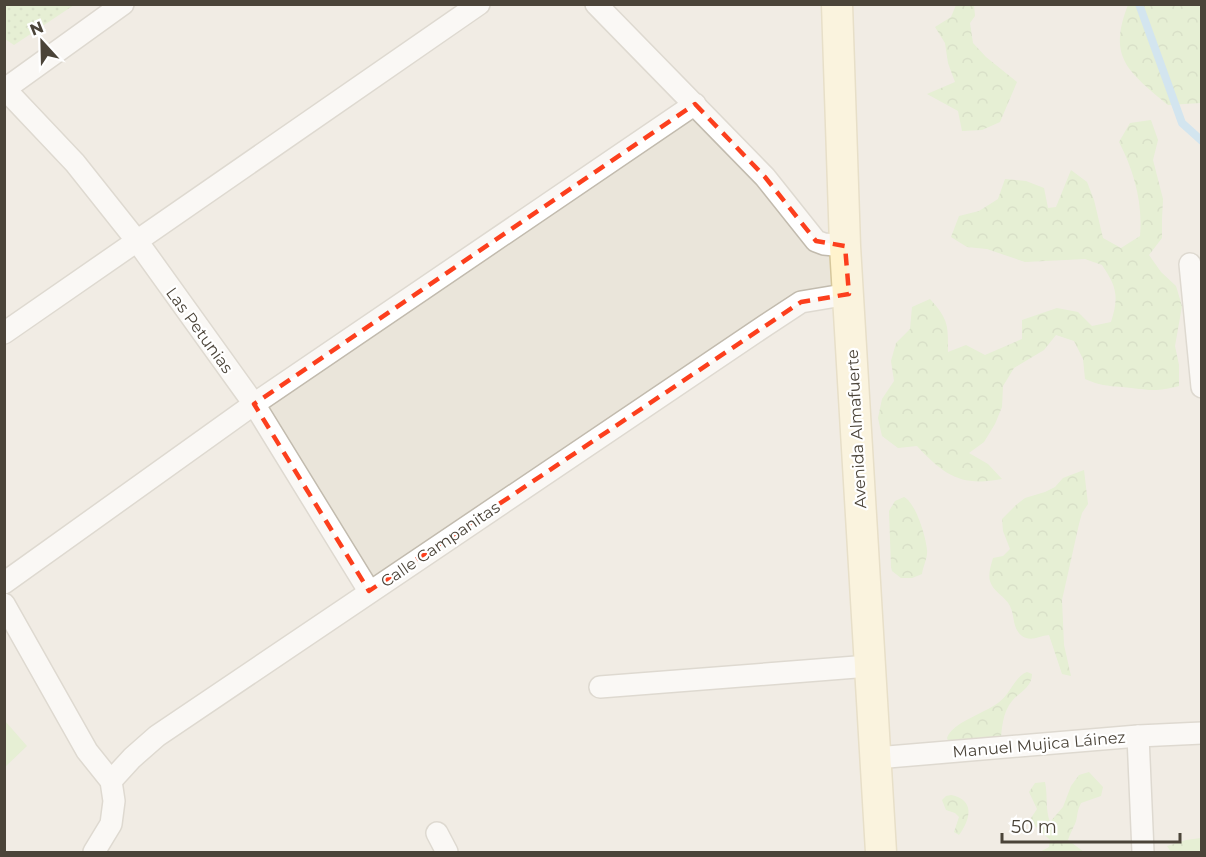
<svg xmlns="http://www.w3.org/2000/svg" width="1206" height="857" font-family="Montserrat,sans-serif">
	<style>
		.residential { fill: #eae5da }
		.grass { fill: #d2eab5 }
		.forest { fill: url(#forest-crowns) }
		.park { fill: url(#park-dots) }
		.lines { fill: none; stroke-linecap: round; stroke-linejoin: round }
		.stream { stroke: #a9d4f2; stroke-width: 8 }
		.street-casing { stroke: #c2bbae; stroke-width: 24 }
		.secondary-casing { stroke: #d6c79b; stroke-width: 33 }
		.street { stroke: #fff; stroke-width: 21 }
		.secondary { stroke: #fff3cd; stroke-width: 30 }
		.marked { fill: none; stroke: #fc3f1d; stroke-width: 4.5; stroke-dasharray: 12 8; stroke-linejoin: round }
		.labels { text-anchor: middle; stroke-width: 4.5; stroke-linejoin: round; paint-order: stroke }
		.street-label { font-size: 16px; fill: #4b4439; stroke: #fff }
	</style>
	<defs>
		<pattern id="forest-crowns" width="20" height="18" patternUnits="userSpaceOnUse" patternTransform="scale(1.5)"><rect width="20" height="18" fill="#d2eab5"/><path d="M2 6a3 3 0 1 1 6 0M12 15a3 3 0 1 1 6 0" fill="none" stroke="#b6ca9c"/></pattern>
		<pattern id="park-dots" width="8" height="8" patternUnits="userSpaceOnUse" patternTransform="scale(1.5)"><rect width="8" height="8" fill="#d2eab5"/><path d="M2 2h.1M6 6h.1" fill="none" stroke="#b6ca9c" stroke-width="1.8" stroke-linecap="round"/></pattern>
	</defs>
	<rect width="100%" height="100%" fill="#f6f3ec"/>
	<rect class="residential" x="5" y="5" width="1196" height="847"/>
	<polygon class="grass" points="5,721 27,746 5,767"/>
	<g class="forest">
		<polygon points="956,5 974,5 975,16 970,23 973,43 986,57 1017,82 1000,122 982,130 962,131 958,111 927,94 955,82 948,63 945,43 935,27 951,17"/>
		<path d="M1128,5h73v98l-33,2c-39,-33 -61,-47 -40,-100z"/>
		<path d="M1151,120l7,20 -5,20 10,39 -1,20v19l-13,17 12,17 15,14 6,20 -7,40 4,19v21c-25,7 -33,3 -57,1 -15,-1 -23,-2 -37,-8l-2,-20 -9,-18 -18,-6 -12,15 -30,18 -11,18 -1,21 -7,17 -11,18 -15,11 19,11 14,15c-41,8 -58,-4 -85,-33l-19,2 -16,-12 -4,-18 4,-19 12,-18 -3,-20 5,-18 14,-14 2,-22 18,-8c19,21 18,27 18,53l18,-7 19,10 37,-16v-19l35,-12 21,4 14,14 19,-4c8,-25 6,-35 -9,-57l-17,-6 -60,3 -38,-13 -20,-2 -16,-10 8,-21 20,-5 19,-12 7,-20 21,2 18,7 4,20 8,-1 15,-37 16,12 7,18 9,38 18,10 19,-12c3,-33 -6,-65 -21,-94l11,-19z"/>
		<path d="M1084,470l4,34 -6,9 -3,11 -17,76 2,45 7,31 -9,-2 -13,-39c-10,1 -18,7 -27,1 -10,-8 -7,-20 -12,-30 -5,-10 -17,-14 -20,-25 -2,-7 1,-16 3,-23l10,-2 7,-7 -7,-18 -1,-12 14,-14 9,-7 20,-6 10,-5 8,-9z"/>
		<path d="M904,497c12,6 22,40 23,53 1,7 -4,16 -5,24l-10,4h-11l-9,-7 -1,-4 -2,-56 6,-10z"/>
		<path d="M1027,672l5,2c0,14 -13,18 -20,27 -9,10 -11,29 -11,42h-52l-2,-5c6,-16 36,-24 51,-35 13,-9 16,-26 29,-31z"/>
		<path d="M1089,772l14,15 -2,9 -20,7c-5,10 -3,14 -6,21 -3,6 -5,10 -7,16l16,12h-44l9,-5 1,-7 -14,-13 -5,-9 6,-9 -8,-17 6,-9 10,-1c3,14 0,27 5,40l13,-15 8,-21 8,-11z"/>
		<path d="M951,795c25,5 19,25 8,40l-5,-3 5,-15 -4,-4 -9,-3 -4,-10 4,-4z"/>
		<polygon points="1201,838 1201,852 1171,852 1167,846 1186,840"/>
	</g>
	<polygon class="park" points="5,4 74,4 74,5 14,45 5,39"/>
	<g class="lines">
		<polyline class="stream" points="1139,4 1182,123 1202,141"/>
		<defs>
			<g id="street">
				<polyline points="596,4 765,177 816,241 824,244 845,246"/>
				<polyline points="4,88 75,163 137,241 254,404 369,591"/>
				<polyline points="5,89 123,4"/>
				<polyline points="1190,264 1202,387"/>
				<polyline points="4,333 479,4"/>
				<polyline points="4,583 254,404 695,104"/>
				<polyline points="4,604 87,751 111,781 114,801 111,824 94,852"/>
				<polyline points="600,687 869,666"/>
				<polyline points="1138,736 1143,852"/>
				<polyline points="876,758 1138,736 1202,733"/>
				<polyline points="111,781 132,758 157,736 766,325 801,302 849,294"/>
				<polyline points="437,833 447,852"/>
			</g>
			<polyline id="secondary" points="837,4 845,246 881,852"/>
		</defs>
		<use href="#street" class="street-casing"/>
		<use href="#secondary" class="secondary-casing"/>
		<use href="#street" class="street"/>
		<use href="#secondary" class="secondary"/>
	</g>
	<path d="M0 0H1206V857H0ZM695,104l70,73 51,64 29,5 4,48 -48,8 -432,289 -115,-187z" fill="#f6f3ec" fill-opacity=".55" fill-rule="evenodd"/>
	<path class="marked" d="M695,104l70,73 51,64 29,5 4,48 -48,8 -432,289 -115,-187z"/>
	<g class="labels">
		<g class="street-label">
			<text transform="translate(200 330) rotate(54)" y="6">Las Petunias</text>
			<text transform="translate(856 429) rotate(-93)" y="6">Avenida Almafuerte</text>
			<text transform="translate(440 544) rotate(-34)" y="6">Calle Campanitas</text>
			<text transform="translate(1039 744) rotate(-5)" y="6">Manuel Mujica Láinez</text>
		</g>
	</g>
	<rect width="1206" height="857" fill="none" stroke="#4b4439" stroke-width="12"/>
	<g transform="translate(42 42) rotate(338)" stroke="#ffffff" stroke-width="4.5" paint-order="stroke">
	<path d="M0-4.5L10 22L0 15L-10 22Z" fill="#4b4439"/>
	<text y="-9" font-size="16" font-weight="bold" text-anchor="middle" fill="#4b4439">N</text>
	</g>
	<path d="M1002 833v9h178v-9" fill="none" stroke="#4b4439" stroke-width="3"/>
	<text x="1011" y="833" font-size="18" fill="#4b4439" stroke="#ffffff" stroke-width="4.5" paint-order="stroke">50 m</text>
</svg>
